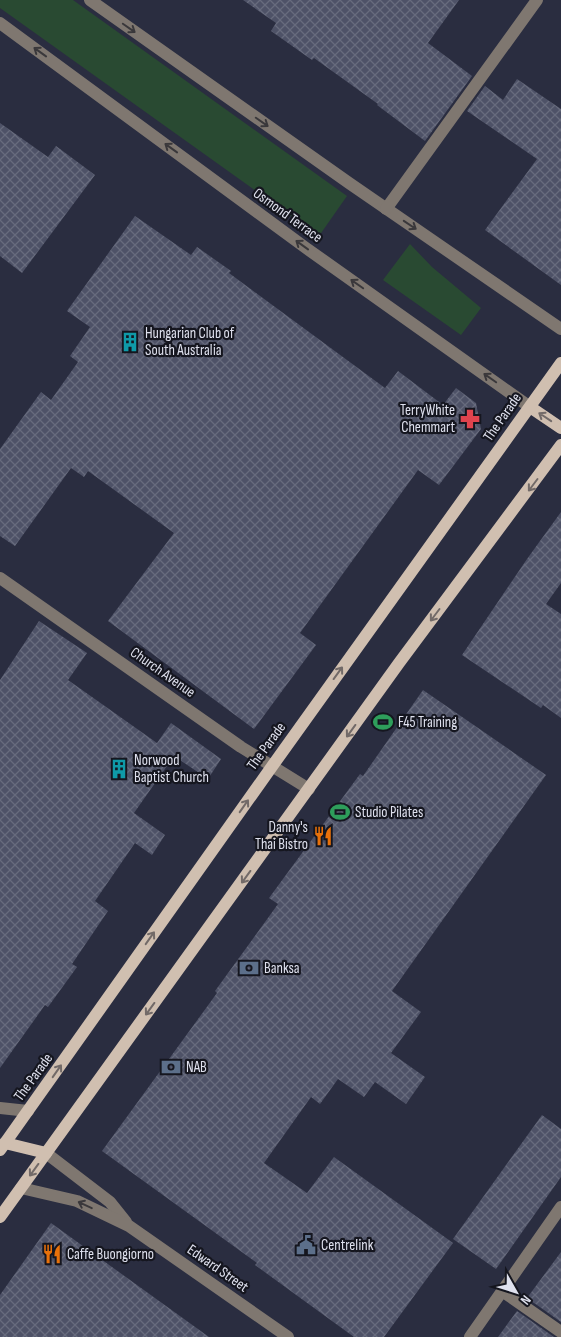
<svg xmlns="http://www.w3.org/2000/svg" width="561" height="1337" font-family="'Sofia Sans Condensed',sans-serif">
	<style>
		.grass { fill: #294a32 }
		.building { fill: url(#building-cross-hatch) }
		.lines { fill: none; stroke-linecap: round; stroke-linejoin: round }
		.minor { stroke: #7f7770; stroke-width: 12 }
		.major { stroke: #d0bfb0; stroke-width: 12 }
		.oneway { stroke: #3a383b }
		.oneway2 { stroke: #726a68 }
		.labels { text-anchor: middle; stroke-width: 4.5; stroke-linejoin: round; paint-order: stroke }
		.street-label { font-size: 15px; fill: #dfe1ee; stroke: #15161f }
		.poi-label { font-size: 15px; fill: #dfe1ee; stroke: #15161f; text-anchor: start }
	</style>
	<defs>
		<pattern id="building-cross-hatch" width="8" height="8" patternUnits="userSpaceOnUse" patternTransform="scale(1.25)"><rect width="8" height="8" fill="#4e5267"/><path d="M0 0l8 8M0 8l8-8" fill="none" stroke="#676b7d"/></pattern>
	</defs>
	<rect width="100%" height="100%" fill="#2a2d40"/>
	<g class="grass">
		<polygon points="0,0 73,0 347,196 319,236 0,8"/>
		<polygon points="410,244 432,267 481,308 461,335 383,280"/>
	</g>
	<g class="building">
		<polygon points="243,0 459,0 428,43 472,76 425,141 377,105 378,104 314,58 312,60 271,31 276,23"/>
		<polygon points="517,79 561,109 561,285 485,230 537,159 467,111 485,86 503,100"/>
		<polygon points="0,123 48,157 56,146 95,175 22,273 0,256"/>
		<polygon points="135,216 191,255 197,247 231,271 229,273 385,388 398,371 443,405 456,388 476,403 481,429 439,485 418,470 300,633 316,645 254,729 108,621 174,533 88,471 84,477 71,468 15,546 0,536 0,449 41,392 51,400 78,362 70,356 90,327 67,311"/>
		<polygon points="561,512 561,583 546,604 561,614 561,718 543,705 541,708 462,655 527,559"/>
		<polygon points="39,621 87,653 68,680 157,743 171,723 221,759 208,779 174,756 134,813 165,835 152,855 135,843 95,901 108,911 72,964 77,967 48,1007 45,1005 0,1068 0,680"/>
		<polygon points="423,690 546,775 392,991 421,1012 391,1053 425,1077 406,1104 375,1082 364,1097 338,1079 320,1104 311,1097 264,1163 307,1193 334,1157 453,1243 384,1337 354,1337 255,1265 257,1263 102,1151 217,993 215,991 278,904 269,898 360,774 363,776"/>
		<polygon points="542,1115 561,1129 561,1177 496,1269 453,1239"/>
		<polygon points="51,1223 209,1337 0,1337 0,1295"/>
		<polygon points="561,1252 561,1322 527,1298"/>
		<polygon points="517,1311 554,1337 498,1337"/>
	</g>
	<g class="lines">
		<g class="minor">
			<polyline points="90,0 349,183 561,329"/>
			<polyline points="0,23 306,248 530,407"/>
			<polyline points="386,209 537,0"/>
			<polyline points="0,578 241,747 309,789"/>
			<polyline points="0,1108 28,1111"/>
			<polyline points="46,1153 110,1202 126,1222"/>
			<polyline points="21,1188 77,1201 129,1226 288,1337"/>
			<polyline points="502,1291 561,1332"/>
			<polyline points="470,1337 561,1207"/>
		</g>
		<g class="major">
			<polyline points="530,407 561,428"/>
			<polyline points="5,1143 46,1153"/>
			<polyline points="0,1150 273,765 561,363"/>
			<polyline points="0,1217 399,663 561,445"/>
		</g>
	</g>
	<defs><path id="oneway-shaft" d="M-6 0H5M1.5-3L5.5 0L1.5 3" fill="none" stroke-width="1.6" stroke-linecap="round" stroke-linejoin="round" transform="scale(1.25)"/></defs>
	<g class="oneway">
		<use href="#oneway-shaft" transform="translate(129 28) rotate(35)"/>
		<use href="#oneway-shaft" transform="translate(40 52) rotate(-144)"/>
		<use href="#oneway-shaft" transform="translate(262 122) rotate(35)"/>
		<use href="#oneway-shaft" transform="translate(171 148) rotate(-144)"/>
		<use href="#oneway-shaft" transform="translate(410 225) rotate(34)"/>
		<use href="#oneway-shaft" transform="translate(302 245) rotate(-144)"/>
		<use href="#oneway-shaft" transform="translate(357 284) rotate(-145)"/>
		<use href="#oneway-shaft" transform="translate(490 378) rotate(-145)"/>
		<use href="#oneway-shaft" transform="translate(85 1205) rotate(-155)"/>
	</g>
	<g class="oneway2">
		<use href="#oneway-shaft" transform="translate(545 417) rotate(-146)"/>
		<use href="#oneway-shaft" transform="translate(533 485) rotate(127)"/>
		<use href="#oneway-shaft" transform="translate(435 615) rotate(127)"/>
		<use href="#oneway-shaft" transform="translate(338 673) rotate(-54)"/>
		<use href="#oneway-shaft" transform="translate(351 731) rotate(126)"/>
		<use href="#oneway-shaft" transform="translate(244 806) rotate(-55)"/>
		<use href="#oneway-shaft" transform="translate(246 877) rotate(126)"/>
		<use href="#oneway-shaft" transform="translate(150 938) rotate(-55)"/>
		<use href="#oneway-shaft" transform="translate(150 1009) rotate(126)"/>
		<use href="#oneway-shaft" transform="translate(57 1071) rotate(-55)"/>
		<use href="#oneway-shaft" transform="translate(34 1170) rotate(126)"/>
	</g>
	<defs>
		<symbol id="building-bare" viewBox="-9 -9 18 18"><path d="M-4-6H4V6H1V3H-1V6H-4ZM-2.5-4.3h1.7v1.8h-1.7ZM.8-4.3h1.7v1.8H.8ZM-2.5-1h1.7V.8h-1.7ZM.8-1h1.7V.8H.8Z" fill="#0f9aa8" stroke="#15161f" stroke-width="2.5" paint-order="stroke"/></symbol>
		<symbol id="pharmacy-bare" viewBox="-9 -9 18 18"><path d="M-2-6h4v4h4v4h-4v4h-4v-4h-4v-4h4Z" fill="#e0444e" stroke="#15161f" stroke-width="2.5" paint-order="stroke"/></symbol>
		<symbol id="stadium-bare" viewBox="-9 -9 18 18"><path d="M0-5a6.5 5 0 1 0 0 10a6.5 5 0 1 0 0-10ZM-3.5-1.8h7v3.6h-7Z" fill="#2e9e5b" stroke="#15161f" stroke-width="2.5" paint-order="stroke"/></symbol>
		<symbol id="restaurant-bare" viewBox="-9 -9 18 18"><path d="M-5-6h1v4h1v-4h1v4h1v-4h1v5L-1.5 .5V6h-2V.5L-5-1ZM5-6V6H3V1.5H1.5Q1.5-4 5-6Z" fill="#e8710a" stroke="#15161f" stroke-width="2.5" paint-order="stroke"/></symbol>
		<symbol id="bank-bare" viewBox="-9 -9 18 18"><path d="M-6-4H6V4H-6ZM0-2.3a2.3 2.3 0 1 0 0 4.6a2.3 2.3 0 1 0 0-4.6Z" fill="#5c6f8a" stroke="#15161f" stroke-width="2.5" paint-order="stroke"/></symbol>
		<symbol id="civic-bare" viewBox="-9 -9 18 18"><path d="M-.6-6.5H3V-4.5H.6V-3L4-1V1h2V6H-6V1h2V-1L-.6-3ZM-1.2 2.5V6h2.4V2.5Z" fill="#5c6f8a" stroke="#15161f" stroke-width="2.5" paint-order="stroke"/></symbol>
	</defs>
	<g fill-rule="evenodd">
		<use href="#building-bare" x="116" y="328" width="28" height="28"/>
		<use href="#pharmacy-bare" x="456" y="405" width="28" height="28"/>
		<use href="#stadium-bare" x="369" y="708" width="28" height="28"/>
		<use href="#building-bare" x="105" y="755" width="28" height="28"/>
		<use href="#stadium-bare" x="326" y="798" width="28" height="28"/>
		<use href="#restaurant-bare" x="309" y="822" width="28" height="28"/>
		<use href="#bank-bare" x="235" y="954" width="28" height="28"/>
		<use href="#bank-bare" x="157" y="1053" width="28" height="28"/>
		<use href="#civic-bare" x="292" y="1231" width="28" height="28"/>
		<use href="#restaurant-bare" x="38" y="1240" width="28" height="28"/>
	</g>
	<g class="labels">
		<g class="street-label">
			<text transform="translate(288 215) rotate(36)" y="5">Osmond Terrace</text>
			<text transform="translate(502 417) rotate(-55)" y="5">The Parade</text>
			<text transform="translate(163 672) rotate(35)" y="5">Church Avenue</text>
			<text transform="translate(266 746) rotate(-54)" y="5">The Parade</text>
			<text transform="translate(33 1077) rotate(-54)" y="5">The Parade</text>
			<text transform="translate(218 1268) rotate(35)" y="5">Edward Street</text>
		</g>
		<g class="poi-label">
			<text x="145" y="338">Hungarian Club of<tspan x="145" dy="17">South Australia</tspan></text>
			<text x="455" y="415" text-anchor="end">TerryWhite<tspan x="455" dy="17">Chemmart</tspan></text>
			<text x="398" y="727">F45 Training</text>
			<text x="134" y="765">Norwood<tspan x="134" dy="17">Baptist Church</tspan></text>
			<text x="355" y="817">Studio Pilates</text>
			<text x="308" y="832" text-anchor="end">Danny's<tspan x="308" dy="17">Thai Bistro</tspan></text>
			<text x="264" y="973">Banksa</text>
			<text x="186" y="1072">NAB</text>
			<text x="321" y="1250">Centrelink</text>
			<text x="67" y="1259">Caffe Buongiorno</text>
		</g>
	</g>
	<g transform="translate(516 1292) rotate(129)" stroke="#15161f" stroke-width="4" paint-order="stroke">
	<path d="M0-4L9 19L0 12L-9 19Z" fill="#dfe1ee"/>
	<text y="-8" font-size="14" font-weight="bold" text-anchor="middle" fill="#dfe1ee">N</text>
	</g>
</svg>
